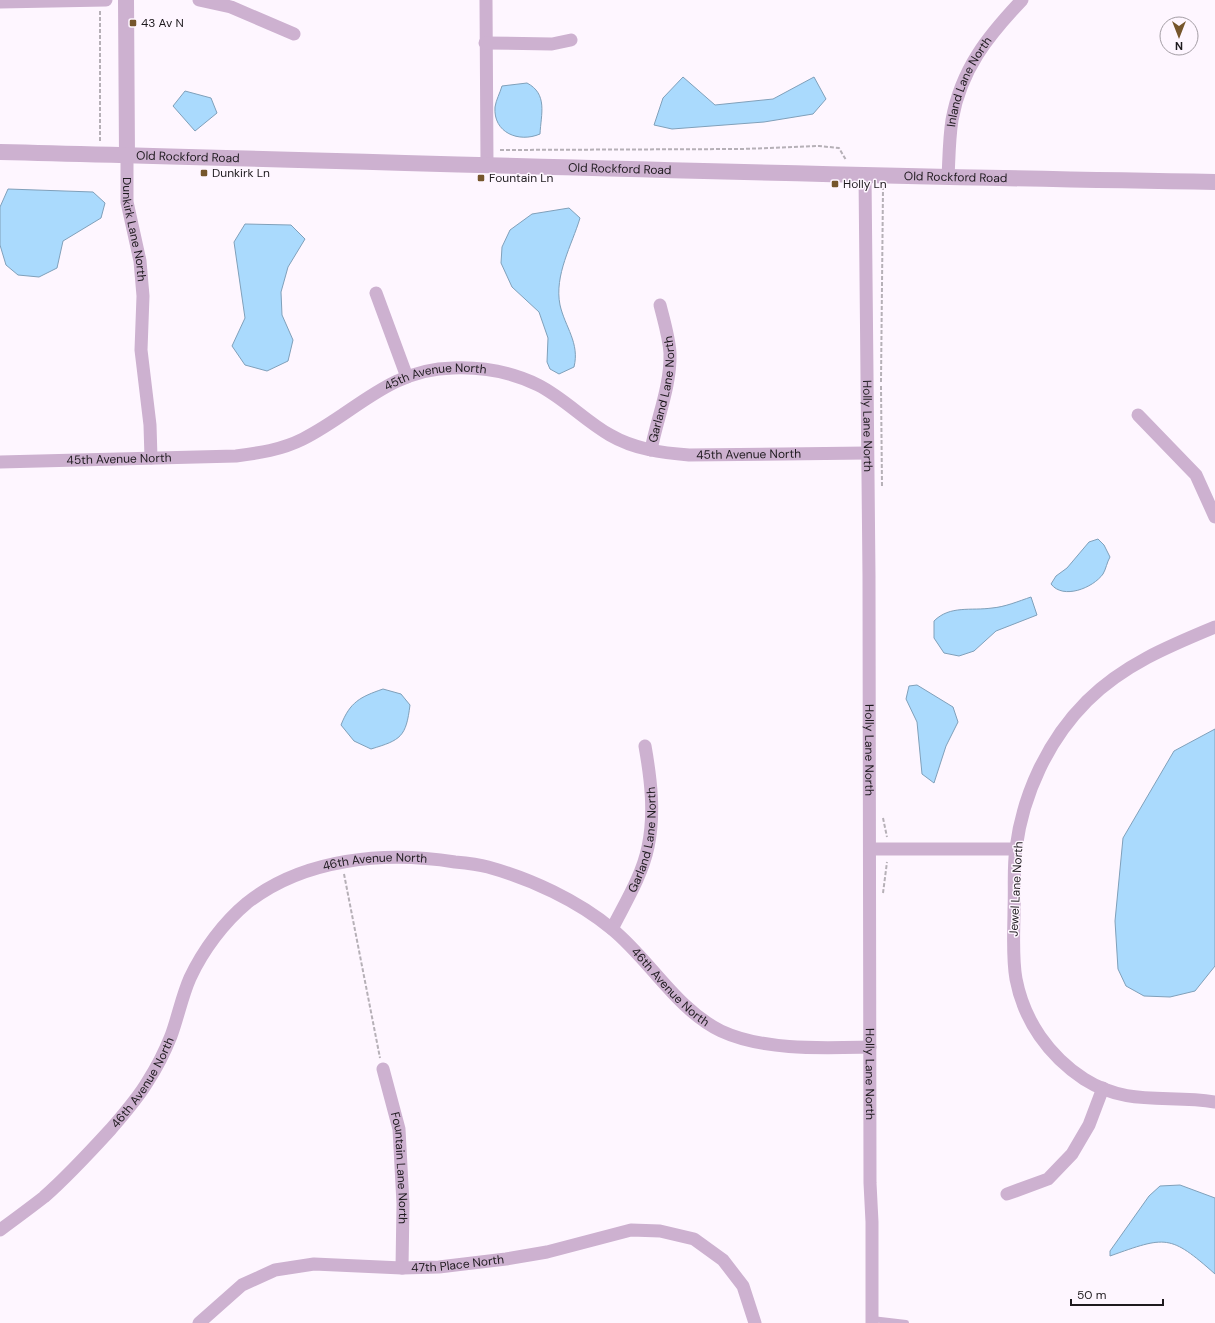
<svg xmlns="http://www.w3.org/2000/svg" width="1215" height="1323" font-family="'DM Sans',sans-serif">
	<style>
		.water { fill: #aadafd; stroke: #80a0ba }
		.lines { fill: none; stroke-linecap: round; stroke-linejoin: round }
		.path { stroke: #b6b0b7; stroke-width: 2; stroke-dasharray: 4 2; stroke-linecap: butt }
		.service { stroke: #cdb1d0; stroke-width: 6 }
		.minor { stroke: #cdb1d0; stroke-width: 13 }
		.tertiary { stroke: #cdb1d0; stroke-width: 16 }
		.poi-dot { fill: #76562c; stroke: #fef6ff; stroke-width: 1.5 }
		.labels { text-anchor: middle; stroke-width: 3; stroke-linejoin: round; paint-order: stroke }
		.poi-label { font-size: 12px; fill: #1e1a1e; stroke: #fef6ff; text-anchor: start }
		.street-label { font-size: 12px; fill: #1e1a1e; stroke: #fef6ff }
	</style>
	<rect width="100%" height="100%" fill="#fef6ff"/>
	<g class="water">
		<polygon points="683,77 715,105 773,99 814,77 826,99 813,114 764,122 672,129 654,125 663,98"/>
		<path d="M527,83c21,11 14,31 13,51 -21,9 -47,-1 -45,-27 1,-7 5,-14 7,-21z"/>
		<polygon points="185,91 211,98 217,113 195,131 173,106"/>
		<polygon points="8,189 93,192 105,203 101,218 63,241 57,268 39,277 18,275 6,265 0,245 0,207"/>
		<path d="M569,208l11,10c-8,27 -26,57 -20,87 5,22 20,38 14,62l-15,7 -9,-5 -3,-7 1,-24 -9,-26 -27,-25 -11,-24 1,-16 8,-17 22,-16z"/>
		<polygon points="245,224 291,225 305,239 288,267 281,292 282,315 293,340 288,361 267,371 245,365 232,346 245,318 234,242"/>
		<path d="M1098,539l6,6 6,12c-3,5 -4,12 -7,17 -10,14 -40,26 -52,10l5,-8 11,-8 22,-26z"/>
		<path d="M1031,597l6,18 -41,16 -22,20 -15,5 -15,-3 -10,-15v-17c16,-16 37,-10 58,-13 13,-1 27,-7 39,-11z"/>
		<polygon points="917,685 953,707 958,722 946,746 934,783 922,774 917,722 906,699 909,686"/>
		<path d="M383,689l18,5 9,11c-4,32 -9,35 -39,44l-17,-8 -13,-16c9,-23 19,-28 42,-36z"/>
		<polygon points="1215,729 1215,966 1195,991 1170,997 1144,996 1126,986 1118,969 1115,921 1123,838 1174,751"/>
		<path d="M1180,1185l35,13v76c-45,-40 -49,-38 -105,-18v-5l39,-55 11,-10z"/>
	</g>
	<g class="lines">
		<g class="path">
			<polyline points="100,141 100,11"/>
			<polyline points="500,150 742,149 819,146 839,148 846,160"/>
			<polyline points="881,382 883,188"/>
			<polyline points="881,386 882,486"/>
			<polyline points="883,818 887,837"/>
			<polyline points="344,874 380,1058"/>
			<polyline points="883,893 887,862"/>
		</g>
		<polyline class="service" points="872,1319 906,1323"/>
		<g class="minor">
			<polyline points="199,0 231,7 294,34"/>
			<polyline points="486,0 487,164"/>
			<polyline points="0,2 106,0"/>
			<polyline points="485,43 552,44 571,40"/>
			<path id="s1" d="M127,155v47l13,59 3,35 -2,54 9,75 1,33"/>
			<path id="s2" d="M865,176l4,400 1,607 2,39v101"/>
			<path id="s3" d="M948,178c1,-19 1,-39 4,-58 9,-51 36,-84 70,-120"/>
			<polyline points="376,293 407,377"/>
			<polyline points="1138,415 1196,475 1215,517"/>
			<path id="s4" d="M651,450c6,-32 20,-64 19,-97 -1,-16 -6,-32 -10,-48"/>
			<path id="s5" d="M0,462l236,-6c23,-3 45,-6 67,-17 52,-26 86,-70 150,-71 29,-1 59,4 85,17 26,13 47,36 72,50 24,14 52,18 79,20l178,-2"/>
			<path d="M1215,627c-46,19 -92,38 -128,74 -39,39 -64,93 -71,147 -3,20 -1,41 -2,61 0,23 -2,48 2,70 8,42 33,77 68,100 44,28 84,15 131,23"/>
			<polyline points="870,849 1016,849"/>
			<path id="s6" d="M612,929c13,-26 30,-53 36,-82 7,-33 3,-67 -3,-101"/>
			<path id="s7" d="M383,1069l16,60 4,75 -1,64"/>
			<polyline points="1007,1194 1048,1179 1072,1154 1089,1125 1103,1088"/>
			<path id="s8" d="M0,1230c15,-11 30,-22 44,-33 24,-21 46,-45 67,-68 13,-15 27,-31 37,-48 9,-14 17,-30 23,-45 7,-19 11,-40 19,-58 13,-28 34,-56 57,-75 57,-45 138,-52 208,-41 11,1 22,2 33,5 43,12 89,33 124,62 38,31 64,80 109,102 43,20 103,17 149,16"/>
			<path id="s9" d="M199,1323l43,-38 33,-15 39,-6 88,4 37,-1 67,-8 41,-7 84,-22 29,1 34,8 29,21 20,26 12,37"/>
		</g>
		<g class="tertiary">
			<polyline points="126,0 127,155"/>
			<path id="s10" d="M0,152c405,10 810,24 1215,30"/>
		</g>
	</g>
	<g class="poi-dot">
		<rect x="129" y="19" width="8" height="8" rx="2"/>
		<rect x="200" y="169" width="8" height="8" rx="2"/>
		<rect x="477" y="174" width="8" height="8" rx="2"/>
		<rect x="831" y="180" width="8" height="8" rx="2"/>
	</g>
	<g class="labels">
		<g class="poi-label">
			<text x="141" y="27">43 Av N</text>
			<text x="212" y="177">Dunkirk Ln</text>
			<text x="489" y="182">Fountain Ln</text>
			<text x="843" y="188">Holly Ln</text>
		</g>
		<g class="street-label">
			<text dy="4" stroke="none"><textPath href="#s3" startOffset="100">Inland Lane North</textPath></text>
			<text dy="4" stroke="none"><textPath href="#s10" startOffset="188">Old Rockford Road</textPath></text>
			<text dy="4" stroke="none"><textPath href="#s10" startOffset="620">Old Rockford Road</textPath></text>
			<text dy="4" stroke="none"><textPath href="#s10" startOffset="956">Old Rockford Road</textPath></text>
			<text dy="4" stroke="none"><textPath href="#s1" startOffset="75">Dunkirk Lane North</textPath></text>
			<text dy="4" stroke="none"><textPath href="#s5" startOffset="455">45th Avenue North</textPath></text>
			<text dy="4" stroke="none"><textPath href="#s4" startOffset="62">Garland Lane North</textPath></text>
			<text dy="4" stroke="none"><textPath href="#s2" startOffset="250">Holly Lane North</textPath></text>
			<text dy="4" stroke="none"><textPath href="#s5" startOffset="791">45th Avenue North</textPath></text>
			<text dy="4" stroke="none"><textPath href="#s5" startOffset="119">45th Avenue North</textPath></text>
			<text dy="4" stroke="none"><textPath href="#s2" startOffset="574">Holly Lane North</textPath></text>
			<text dy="4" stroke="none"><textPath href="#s6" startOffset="96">Garland Lane North</textPath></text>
			<text dy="4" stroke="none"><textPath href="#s8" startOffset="555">46th Avenue North</textPath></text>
			<text transform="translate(1016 889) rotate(-87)" y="4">Jewel Lane North</text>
			<text dy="4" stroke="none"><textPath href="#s8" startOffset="891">46th Avenue North</textPath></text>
			<text dy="4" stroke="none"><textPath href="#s2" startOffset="898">Holly Lane North</textPath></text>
			<text dy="4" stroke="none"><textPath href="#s8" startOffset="207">46th Avenue North</textPath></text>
			<text dy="4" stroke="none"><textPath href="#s7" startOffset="101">Fountain Lane North</textPath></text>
			<text dy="4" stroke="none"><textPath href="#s9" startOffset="277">47th Place North</textPath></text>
		</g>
	</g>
	<g transform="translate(1179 36) rotate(180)"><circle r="19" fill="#fef6ff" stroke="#a49ea5"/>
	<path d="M0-3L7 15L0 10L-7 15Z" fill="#76562c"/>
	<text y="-6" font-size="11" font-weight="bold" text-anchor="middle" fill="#1e1a1e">N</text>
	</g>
	<path d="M1071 1299v6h92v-6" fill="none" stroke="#1e1a1e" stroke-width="2"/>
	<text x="1077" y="1299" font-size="12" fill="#1e1a1e" stroke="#fef6ff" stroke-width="3" paint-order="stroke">50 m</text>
</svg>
